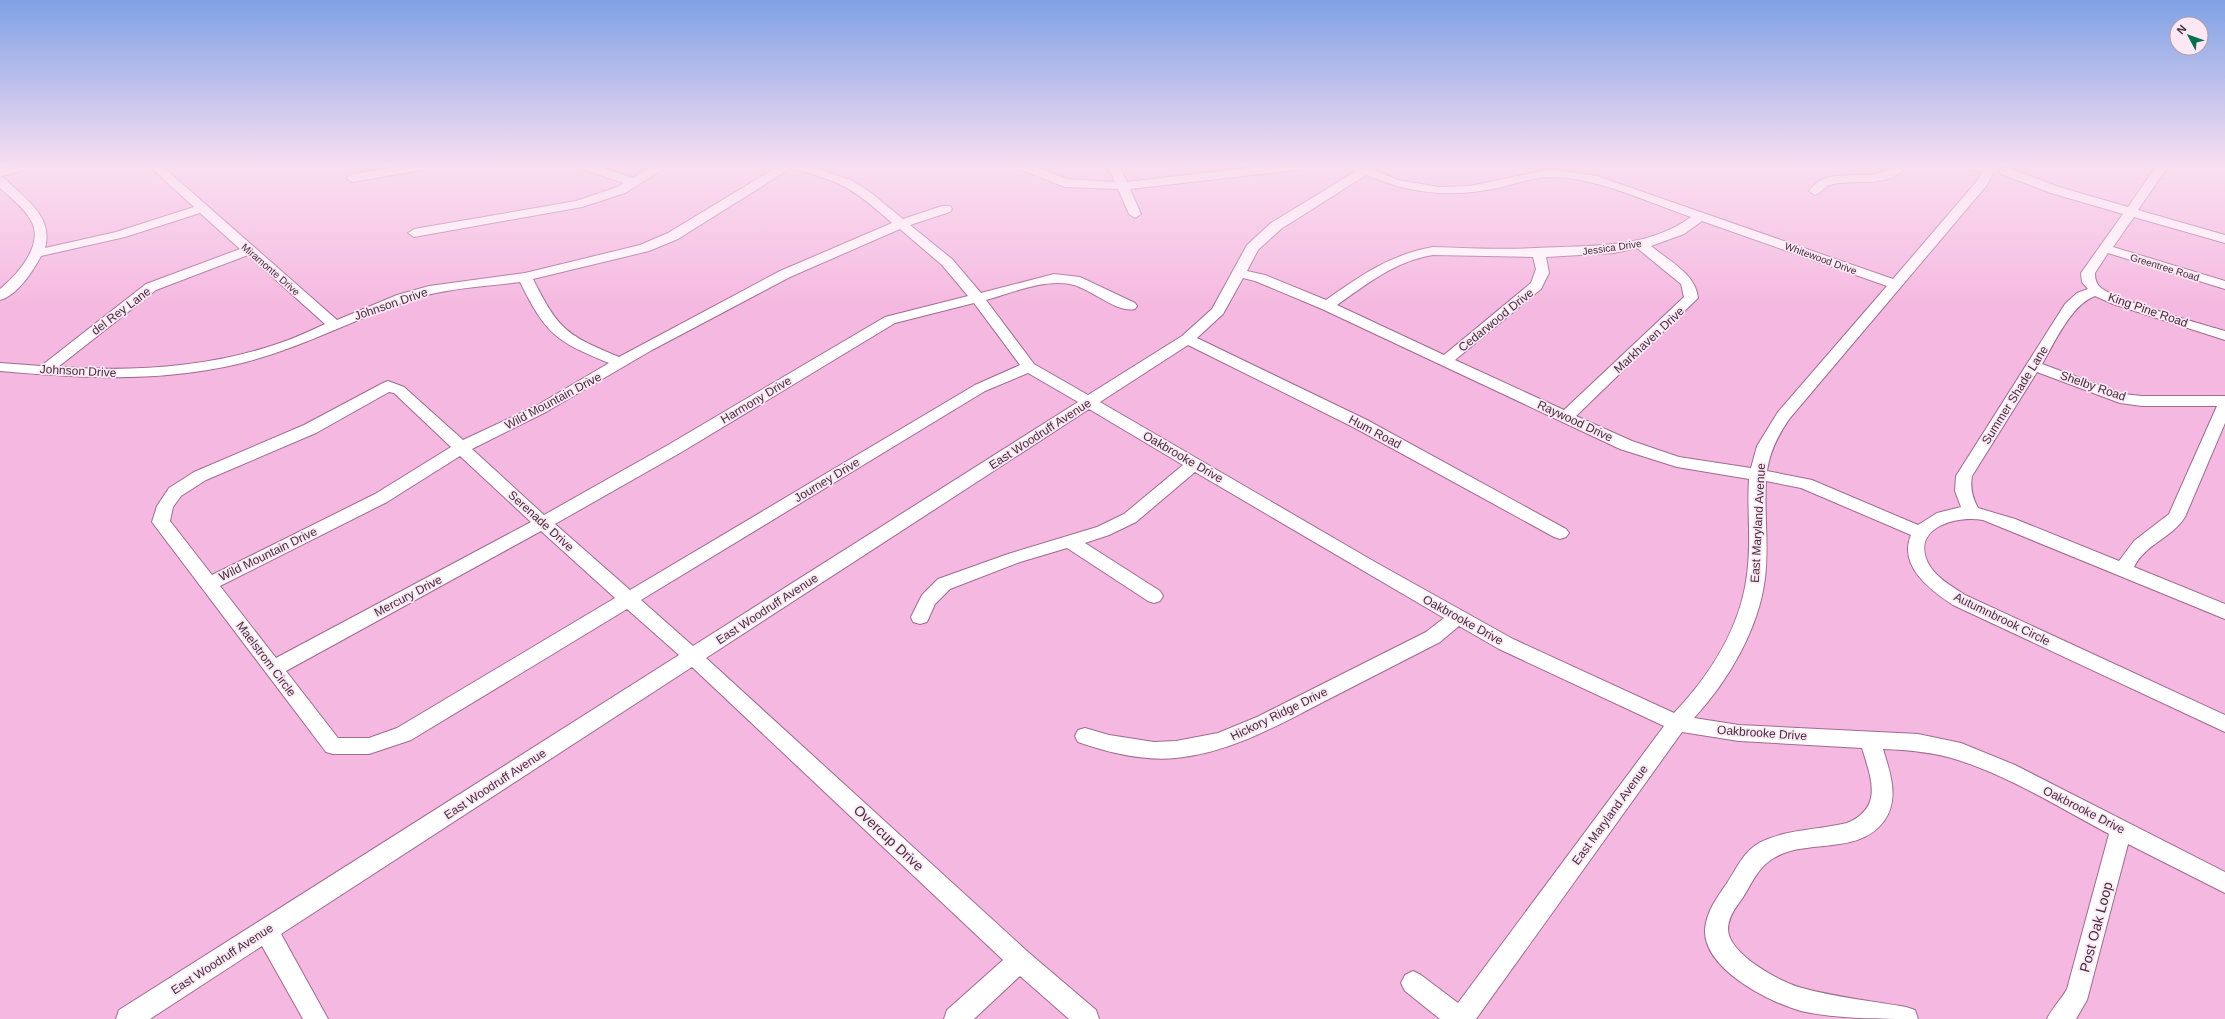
<svg xmlns="http://www.w3.org/2000/svg" width="2225" height="1019" font-family="Arial,sans-serif">
	<style>
		.lines { fill: none; stroke-linecap: round; stroke-linejoin: round }
		.minor-casing { stroke: #a16a8e; stroke-width: 2 }
		.minor { fill: #fff; fill-rule: evenodd }
		.labels { text-anchor: middle; stroke-width: 3.5; stroke-linejoin: round; paint-order: stroke }
		.far-street-label { font-size: 10px; fill: #452d3d; stroke: #fbe8f4 }
		.street-label { font-size: 12px; fill: #452d3d; stroke: #fbe8f4 }
		.near-street-label { font-size: 14px; fill: #452d3d; stroke: #fbe8f4 }
	</style>
	<rect width="100%" height="100%" fill="#f5b8e0"/>
	<g class="lines">
		<defs>
			<g id="minor">
				<polygon points="12,165 30,165 28,168 0,177 0,169"/>
				<path d="M148,165h13l176,155 60,-25 32,-9 96,-13 115,-28 28,-12 112,-68h27l46,16 17,11 33,27 39,-13h8l2,3 -2,3 -40,13 42,34 29,34 73,-19 26,3 55,26 2,3 -2,3c-18,5 -46,-22 -65,-25 -27,-5 -58,9 -84,16l48,64 54,31 94,-59 30,-27 35,-64 24,-22 85,-52 -5,-4 1,-2h27l-5,5 24,10 41,7 31,-1 81,-17 46,7 296,103 84,-98 5,-9 -15,-4 -2,-3c10,0 22,-2 29,6l-7,14 -197,233c-12,17 -20,33 -23,53l45,9 106,45 19,-12 24,-6 -6,-16 1,-15 109,-172 12,-11 11,-4 -6,-7 -1,-9 42,-59 -72,-21 -50,-19 -2,-3 2,-3h8l50,19 69,20 29,-42h12l-31,45 87,25v8l-91,-26 -21,30 112,34v8l-117,-36 -13,20c0,6 1,10 5,14 13,13 102,37 125,44v9l-112,-36 -18,-8c-24,9 -40,46 -53,68l81,30 19,2h83v27l-40,94c-13,21 -40,27 -51,50l91,37v15l-242,-99c-27,-5 -72,8 -55,43 8,15 25,24 37,32l260,120v17l-272,-127c-23,-15 -55,-39 -42,-70l-110,-47 -35,-7c-2,33 3,65 -1,97 -6,51 -37,103 -71,140l45,7 179,9 43,9 54,22 210,107v21l-97,-49 -41,156 -11,19h-29c5,-11 14,-19 20,-30l42,-155c-49,-26 -98,-57 -151,-74 -25,-8 -49,-10 -75,-11 7,23 17,50 1,72 -25,35 -78,17 -110,37 -18,10 -23,29 -35,45 -6,8 -11,16 -11,27 2,25 52,52 74,58 33,9 70,13 104,19l9,3 3,9c-38,0 -80,0 -117,-8 -32,-9 -98,-42 -96,-82 2,-19 12,-31 22,-46 10,-15 16,-31 32,-40 27,-14 59,-13 88,-20 37,-16 24,-45 15,-75l-123,-7 -57,-9 -206,287h-36l-35,-28 -4,-8 4,-8 8,-4 8,4 37,28 206,-277 -165,-77 -40,-23 -19,16c-39,20 -78,40 -117,60 -46,24 -94,51 -147,56 -34,3 -66,-5 -98,-16l-3,-6 3,-6 7,-2 24,7 45,7 22,-1 42,-8 39,-16 169,-85 18,-14 -249,-146 -59,50 -27,13 -24,8 75,48 3,5 -3,5 -6,2 -6,-2 -81,-53 -47,14 -70,27 -15,15 -8,18 -7,2 -7,-2 -2,-5 11,-22 16,-16 70,-25 89,-27 27,-13 59,-49 -94,-56 -383,249 322,294 68,58 3,9h-30l-49,-43 -46,43h-30l3,-9 56,-50 -311,-293 -411,267 47,85h-25l-41,-73 -112,73h-34l3,-9 560,-355 -52,-46 -216,131 -42,14h-36l-7,-2 -174,-230 5,-16 12,-18 25,-16 110,-47 79,-42 5,-2 16,6 59,53 73,-34 73,-43c-54,-22 -63,-29 -89,-81 -37,5 -77,6 -113,19 -57,20 -110,49 -169,63 -83,19 -155,14 -238,7v-8l41,3 105,-82 94,-35 -40,-36 -75,24 -84,19c-8,15 -24,40 -41,44v-11c18,-15 46,-46 30,-70 -7,-12 -20,-22 -30,-31v-11l4,1c20,20 50,38 41,70l71,-16 78,-25zM791,168c18,5 37,10 54,19 17,9 32,23 47,36l-112,48 -161,86c-52,-22 -60,-26 -86,-78l116,-28 29,-12zM1366,175c46,19 83,23 132,13 16,-4 39,-12 54,-11 47,1 95,25 139,40 -45,33 -102,28 -155,31 -34,2 -69,0 -103,-1 -42,7 -73,29 -107,53l-61,-25 -18,-4 11,-21 23,-21zM1702,221l185,65 -109,126 -21,34 -6,22 -72,-11 -47,-16 -56,-25 122,-118c-2,-24 -30,-38 -47,-52l33,-12zM900,229l42,36 26,31 -83,21 -217,128 -124,70 -72,-66 74,-37 106,-62 138,-73zM1637,248l44,36 3,13 -120,113 -109,-50 86,-71 8,-16 -3,-16 68,-4zM248,255l77,69c-15,7 -30,14 -45,19 -71,25 -148,29 -222,24l98,-77zM1433,255l100,2 3,12 -5,14 -87,72 -107,-50c30,-21 58,-44 96,-50zM1243,278l12,3 67,28 298,140 57,18 72,12c-2,28 2,57 -1,86 -4,56 -35,107 -74,148l-161,-74 -138,-77 -275,-160 88,-57 167,83 199,109 6,2 6,-2 3,-4 -3,-4 -199,-109 -170,-82 26,-24zM974,303l46,62 -45,20 -345,205 -75,-66 125,-71 215,-130zM2037,372l83,31 22,3h75l-48,108 -35,27 -15,20 -104,-42 -37,-11c-6,-11 -8,-20 -6,-32zM1028,373l50,29 -385,244 -52,-46 344,-209zM389,392l5,1 57,54 -76,47 -163,81 -42,-54 3,-14 8,-11 25,-16 110,-47zM460,456l71,66 -255,136 -56,-72 167,-84zM541,531l74,67 -218,130 -28,10h-31l-52,-67z"/>
				<polygon points="406,165 433,165 427,169 352,182 346,178 352,174"/>
				<polygon points="577,165 595,165 633,178 654,165 669,165 625,193 582,207 414,237 408,233 414,229 576,201 617,187 624,183 579,168"/>
				<polygon points="1014,165 1031,165 1067,179 1115,182 1107,165 1119,165 1127,182 1272,165 1310,165 1304,169 1130,189 1141,214 1135,218 1129,214 1118,189 1065,187 1016,168"/>
				<path d="M1894,165h13c-17,24 -49,14 -74,19 -8,1 -11,9 -18,11l-6,-4c20,-29 61,-4 85,-26z"/>
			</g>
		</defs>
		<use href="#minor" class="minor-casing"/>
		<use href="#minor" class="minor"/>
	</g>
	<linearGradient id="sky" x2="0" y2="1"><stop stop-color="#7fa1e6"/><stop offset="0.54" stop-color="#fadff1"/><stop offset="1" stop-color="#fadff1" stop-opacity="0"/></linearGradient>
	<rect width="2225" height="308" fill="url(#sky)"/>
	<g class="labels">
		<g class="far-street-label">
			<text transform="translate(1612 247) rotate(-8)" y="4">Jessica Drive</text>
			<text transform="translate(1821 258) rotate(20)" y="4">Whitewood Drive</text>
			<text transform="translate(2165 267) rotate(17)" y="4">Greentree Road</text>
			<text transform="translate(271 269) rotate(41)" y="4">Miramonte Drive</text>
		</g>
		<g class="street-label">
			<text transform="translate(391 304) rotate(-19)" y="4">Johnson Drive</text>
			<text transform="translate(2148 310) rotate(19)" y="4">King Pine Road</text>
			<text transform="translate(121 311) rotate(-37)" y="4">del Rey Lane</text>
			<text transform="translate(1496 320) rotate(-39)" y="4">Cedarwood Drive</text>
			<text transform="translate(1649 340) rotate(-43)" y="4">Markhaven Drive</text>
			<text transform="translate(78 371) rotate(3)" y="4">Johnson Drive</text>
			<text transform="translate(2093 386) rotate(19)" y="4">Shelby Road</text>
			<text transform="translate(2015 395) rotate(-58)" y="4">Summer Shade Lane</text>
			<text transform="translate(756 400) rotate(-31)" y="4">Harmony Drive</text>
			<text transform="translate(553 401) rotate(-28)" y="4">Wild Mountain Drive</text>
			<text transform="translate(1575 421) rotate(25)" y="4">Raywood Drive</text>
			<text transform="translate(1375 432) rotate(28)" y="4">Hum Road</text>
			<text transform="translate(1040 434) rotate(-33)" y="4">East Woodruff Avenue</text>
			<text transform="translate(1183 457) rotate(30)" y="4">Oakbrooke Drive</text>
			<text transform="translate(827 480) rotate(-31)" y="4">Journey Drive</text>
			<text transform="translate(541 521) rotate(42)" y="4">Serenade Drive</text>
			<text transform="translate(1758 523) rotate(-87)" y="4">East Maryland Avenue</text>
			<text transform="translate(268 554) rotate(-26)" y="4">Wild Mountain Drive</text>
			<text transform="translate(408 596) rotate(-28)" y="4">Mercury Drive</text>
			<text transform="translate(767 609) rotate(-33)" y="4">East Woodruff Avenue</text>
			<text transform="translate(2002 619) rotate(26)" y="4">Autumnbrook Circle</text>
			<text transform="translate(1463 620) rotate(29)" y="4">Oakbrooke Drive</text>
			<text transform="translate(266 659) rotate(53)" y="4">Maelstrom Circle</text>
			<text transform="translate(1279 714) rotate(-26)" y="4">Hickory Ridge Drive</text>
			<text transform="translate(1762 733) rotate(4)" y="4">Oakbrooke Drive</text>
			<text transform="translate(495 784) rotate(-33)" y="4">East Woodruff Avenue</text>
			<text transform="translate(2084 810) rotate(27)" y="4">Oakbrooke Drive</text>
			<text transform="translate(1610 815) rotate(-54)" y="4">East Maryland Avenue</text>
			<text transform="translate(222 959) rotate(-33)" y="4">East Woodruff Avenue</text>
		</g>
		<g class="near-street-label">
			<text transform="translate(889 838) rotate(43)" y="5">Overcup Drive</text>
			<text transform="translate(2096 927) rotate(-75)" y="5">Post Oak Loop</text>
		</g>
	</g>
	<g transform="translate(2189 36) rotate(311)"><circle r="19" fill="#fbe8f4" stroke="#b29dab"/>
	<path d="M0-3L7 15L0 10L-7 15Z" fill="#047149"/>
	<text y="-6" font-size="11" font-weight="bold" text-anchor="middle" fill="#452d3d">N</text>
	</g>
</svg>
